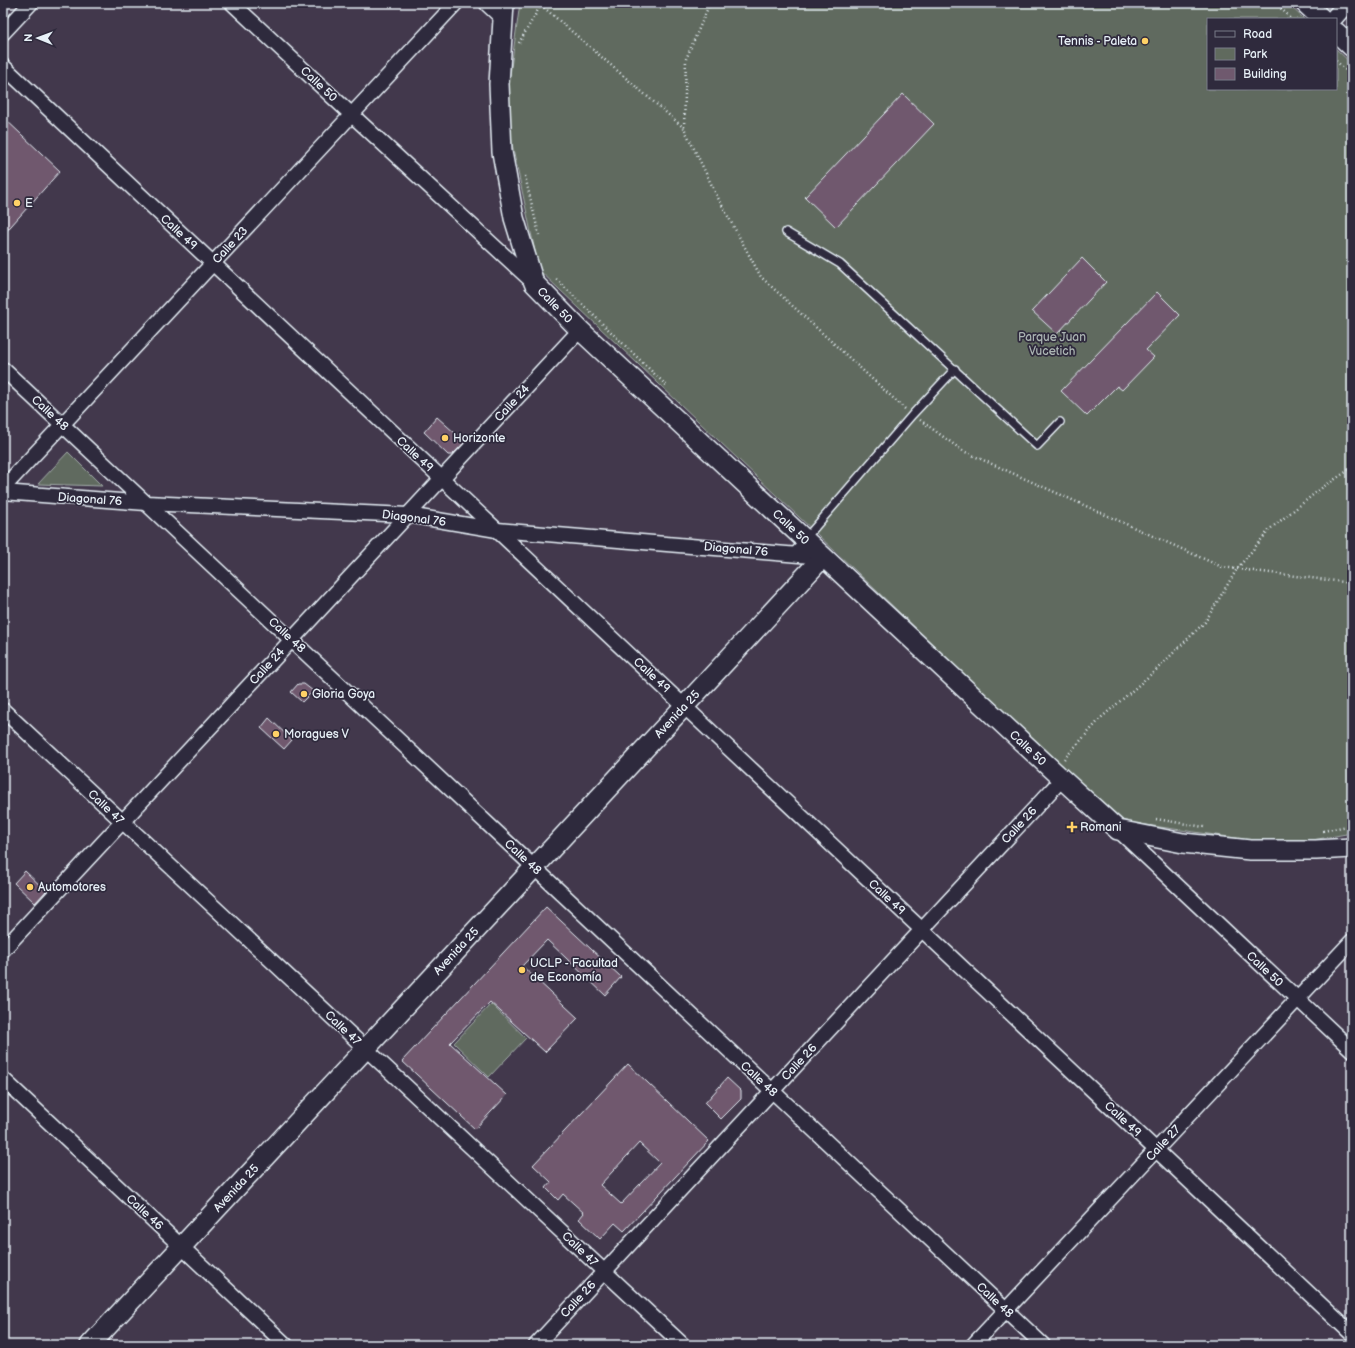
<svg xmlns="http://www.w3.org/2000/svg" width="1355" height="1348" font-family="'Balsamiq Sans',sans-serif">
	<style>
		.green { fill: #606a5e; stroke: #a4aeab }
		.building { fill: #6f596e; stroke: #e8f1f8; fill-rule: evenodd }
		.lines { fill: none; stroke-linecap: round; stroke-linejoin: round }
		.service-casing { stroke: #e8f1f8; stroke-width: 10 }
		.minor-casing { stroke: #e8f1f8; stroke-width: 17 }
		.tertiary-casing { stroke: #e8f1f8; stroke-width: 20 }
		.secondary-casing { stroke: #e8f1f8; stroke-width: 22 }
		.path { stroke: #e8f1f8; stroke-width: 2.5; stroke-dasharray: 1 3; stroke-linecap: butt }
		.service { stroke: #2f2a3d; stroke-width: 7 }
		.minor { stroke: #2f2a3d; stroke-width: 14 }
		.tertiary { stroke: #2f2a3d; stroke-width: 17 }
		.secondary { stroke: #2f2a3d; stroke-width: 19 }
		.poi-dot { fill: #ffd166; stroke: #2f2a3d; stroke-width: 1.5 }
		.labels { text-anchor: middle; stroke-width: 3.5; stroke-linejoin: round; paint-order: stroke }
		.poi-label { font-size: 12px; fill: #e8f1f8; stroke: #2f2a3d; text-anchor: start }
		.street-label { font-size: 12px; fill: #e8f1f8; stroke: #2f2a3d }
		.park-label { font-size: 12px; fill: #abb4b3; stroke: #2f2a3d }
	</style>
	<rect width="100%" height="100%" fill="#42384c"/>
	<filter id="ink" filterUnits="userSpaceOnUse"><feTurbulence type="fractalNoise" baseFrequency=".025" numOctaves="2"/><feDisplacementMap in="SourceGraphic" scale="8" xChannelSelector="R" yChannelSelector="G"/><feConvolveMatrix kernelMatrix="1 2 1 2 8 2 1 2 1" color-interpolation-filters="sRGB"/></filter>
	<g filter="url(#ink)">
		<g class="green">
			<polygon points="520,3 1287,3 1304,19 1208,19 1208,89 1336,89 1336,49 1352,64 1352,833 1284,845 1119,821 539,270 505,111"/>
			<polygon points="68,452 102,486 38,484"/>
			<polygon points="491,1004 526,1038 489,1077 454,1043"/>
		</g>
		<g class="building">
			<polygon points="903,94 934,124 836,227 805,197"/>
			<polygon points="3,117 60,171 3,235"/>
			<polygon points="1082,258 1106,282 1057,334 1032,311"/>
			<polygon points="1157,292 1180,315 1146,350 1154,357 1122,390 1117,386 1087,416 1061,391"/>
			<polygon points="437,417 465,442 452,455 448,455 424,432"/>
			<polygon points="298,684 304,684 313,691 302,702 291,692"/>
			<polygon points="269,718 292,740 284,749 261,728"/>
			<polygon points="25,871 46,891 35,903 14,883"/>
			<polygon points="546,907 621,977 605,995 547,940 522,966 578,1018 545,1052 490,1002 450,1043 507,1095 475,1129 402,1061"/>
			<path d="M628,1064l81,77 -85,90 -9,-8 -15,16 -21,-20 5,-6 -21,-19 -5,6 -12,-12 5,-6 -18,-17zM639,1143l21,20 -39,41 -21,-19z"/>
			<polygon points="727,1078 741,1091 741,1099 721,1119 705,1103"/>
		</g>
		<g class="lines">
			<defs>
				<g id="service">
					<polyline points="786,232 840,264 1037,446 1060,422"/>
					<polyline points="792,554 912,415 955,369"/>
				</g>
				<g id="minor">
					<polyline points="232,3 352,115 534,283"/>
					<polyline points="3,33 31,3"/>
					<polyline points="3,66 1352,1334"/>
					<polyline points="3,369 1043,1345"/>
					<polyline points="3,488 456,3"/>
					<polyline points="3,492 146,503 408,515 497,530 823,557"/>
					<polyline points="3,710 683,1345"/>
					<polyline points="1118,830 1352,1050"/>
					<polyline points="3,950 580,330"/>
					<polyline points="3,1079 286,1345"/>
					<polyline points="536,1345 1062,779"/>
					<polyline points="973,1345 1352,941"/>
				</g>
				<g id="tertiary">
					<polyline points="488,3 503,17"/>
					<polyline points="1333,19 1347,3"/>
				</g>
				<g id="secondary">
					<polyline points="504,3 499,84 502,152 514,218 534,283 580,330 1062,779 1118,830 1183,843 1250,850 1316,850 1352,848"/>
					<polyline points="1305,3 1322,19"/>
					<polyline points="1336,32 1352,47"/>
					<polyline points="90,1345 823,557"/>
				</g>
			</defs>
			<use href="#service" class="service-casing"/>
			<use href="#minor" class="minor-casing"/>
			<use href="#tertiary" class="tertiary-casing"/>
			<use href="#secondary" class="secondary-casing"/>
			<g class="path">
				<polyline points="710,3 686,59 684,128 717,196 761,277 905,409"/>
				<polyline points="1275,3 1292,19"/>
				<polyline points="541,5 684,128"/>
				<polyline points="519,43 542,3"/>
				<polyline points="1336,61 1352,76"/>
				<polyline points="525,176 539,235"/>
				<polyline points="556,279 668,387"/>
				<polyline points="920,420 963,451 1222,567 1352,583"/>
				<polyline points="1064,759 1102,717 1156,670 1205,622 1237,569 1270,529 1323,487 1352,468"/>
				<polyline points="1156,819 1204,827"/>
				<polyline points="1323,831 1352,825"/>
			</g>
			<use href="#service" class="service"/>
			<use href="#minor" class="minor"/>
			<use href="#tertiary" class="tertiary"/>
			<use href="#secondary" class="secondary"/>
		</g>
	</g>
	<g class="poi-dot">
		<circle cx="1145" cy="41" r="4"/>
		<circle cx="17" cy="203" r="4"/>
		<circle cx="445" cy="438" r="4"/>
		<circle cx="304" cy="694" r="4"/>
		<circle cx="276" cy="734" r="4"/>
		<path d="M1070 821h4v4h4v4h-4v4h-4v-4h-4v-4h4z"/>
		<circle cx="30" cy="887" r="4"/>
		<circle cx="522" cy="970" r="4"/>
	</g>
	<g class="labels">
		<g class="poi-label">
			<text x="1137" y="45" text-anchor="end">Tennis - Paleta</text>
			<text x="25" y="207">E</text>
			<text x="453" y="442">Horizonte</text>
			<text x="312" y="698">Gloria Goya</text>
			<text x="284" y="738">Moragues V</text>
			<text x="1080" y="831">Romani</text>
			<text x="38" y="891">Automotores</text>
			<text x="530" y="967">UCLP - Facultad<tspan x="530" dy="14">de Economía</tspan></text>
		</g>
		<g class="street-label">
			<text transform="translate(319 84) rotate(43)" y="4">Calle 50</text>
			<text transform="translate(179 232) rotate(43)" y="4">Calle 49</text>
			<text transform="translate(230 245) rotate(-47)" y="4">Calle 23</text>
			<text transform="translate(555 305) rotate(46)" y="4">Calle 50</text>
			<text transform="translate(512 403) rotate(-47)" y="4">Calle 24</text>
			<text transform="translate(50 413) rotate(43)" y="4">Calle 48</text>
			<text transform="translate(415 454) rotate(43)" y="4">Calle 49</text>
			<text transform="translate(90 499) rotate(4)" y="4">Diagonal 76</text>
			<text transform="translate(414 518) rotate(7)" y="4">Diagonal 76</text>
			<text transform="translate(791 527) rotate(43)" y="4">Calle 50</text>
			<text transform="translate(736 549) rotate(5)" y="4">Diagonal 76</text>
			<text transform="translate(287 635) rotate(43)" y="4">Calle 48</text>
			<text transform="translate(267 666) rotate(-47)" y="4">Calle 24</text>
			<text transform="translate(652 675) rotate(43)" y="4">Calle 49</text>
			<text transform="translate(677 714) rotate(-47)" y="4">Avenida 25</text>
			<text transform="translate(1028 748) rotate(43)" y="4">Calle 50</text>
			<text transform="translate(106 807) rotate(43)" y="4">Calle 47</text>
			<text transform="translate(1019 825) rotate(-47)" y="4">Calle 26</text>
			<text transform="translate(523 857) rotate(43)" y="4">Calle 48</text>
			<text transform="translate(887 897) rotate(43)" y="4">Calle 49</text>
			<text transform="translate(456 951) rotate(-47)" y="4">Avenida 25</text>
			<text transform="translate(1265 969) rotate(43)" y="4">Calle 50</text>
			<text transform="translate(343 1028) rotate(43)" y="4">Calle 47</text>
			<text transform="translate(799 1062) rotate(-47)" y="4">Calle 26</text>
			<text transform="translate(759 1079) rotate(43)" y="4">Calle 48</text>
			<text transform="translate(1123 1119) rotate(43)" y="4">Calle 49</text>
			<text transform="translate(1163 1143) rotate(-47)" y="4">Calle 27</text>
			<text transform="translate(236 1188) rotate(-47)" y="4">Avenida 25</text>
			<text transform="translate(145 1212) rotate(43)" y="4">Calle 46</text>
			<text transform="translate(580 1249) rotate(43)" y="4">Calle 47</text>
			<text transform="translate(578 1299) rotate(-47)" y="4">Calle 26</text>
			<text transform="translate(995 1300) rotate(43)" y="4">Calle 48</text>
		</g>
		<g class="park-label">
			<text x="1052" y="341">Parque Juan<tspan x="1052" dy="14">Vucetich</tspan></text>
		</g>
	</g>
	<rect width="1355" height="1348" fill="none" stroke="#2f2a3d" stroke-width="16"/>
	<rect x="8" y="8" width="1339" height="1332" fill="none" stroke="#e8f1f8" stroke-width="1.5" filter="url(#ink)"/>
	<rect x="1207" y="18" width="130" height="72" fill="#2f2a3d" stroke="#797a88"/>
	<rect x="1215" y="31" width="20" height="6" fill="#2f2a3d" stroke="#797a88"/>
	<text x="1243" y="38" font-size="12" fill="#e8f1f8">Road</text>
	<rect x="1215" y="48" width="20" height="12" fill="#606a5e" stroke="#797a88"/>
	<text x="1243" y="58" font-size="12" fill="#e8f1f8">Park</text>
	<rect x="1215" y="68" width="20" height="12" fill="#6f596e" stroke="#797a88"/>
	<text x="1243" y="78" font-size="12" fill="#e8f1f8">Building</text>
	<g transform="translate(38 38) rotate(271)" stroke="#2f2a3d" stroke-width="3" paint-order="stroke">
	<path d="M0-3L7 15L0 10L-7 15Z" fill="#e8f1f8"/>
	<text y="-6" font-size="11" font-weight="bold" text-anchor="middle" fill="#e8f1f8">N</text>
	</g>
</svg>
